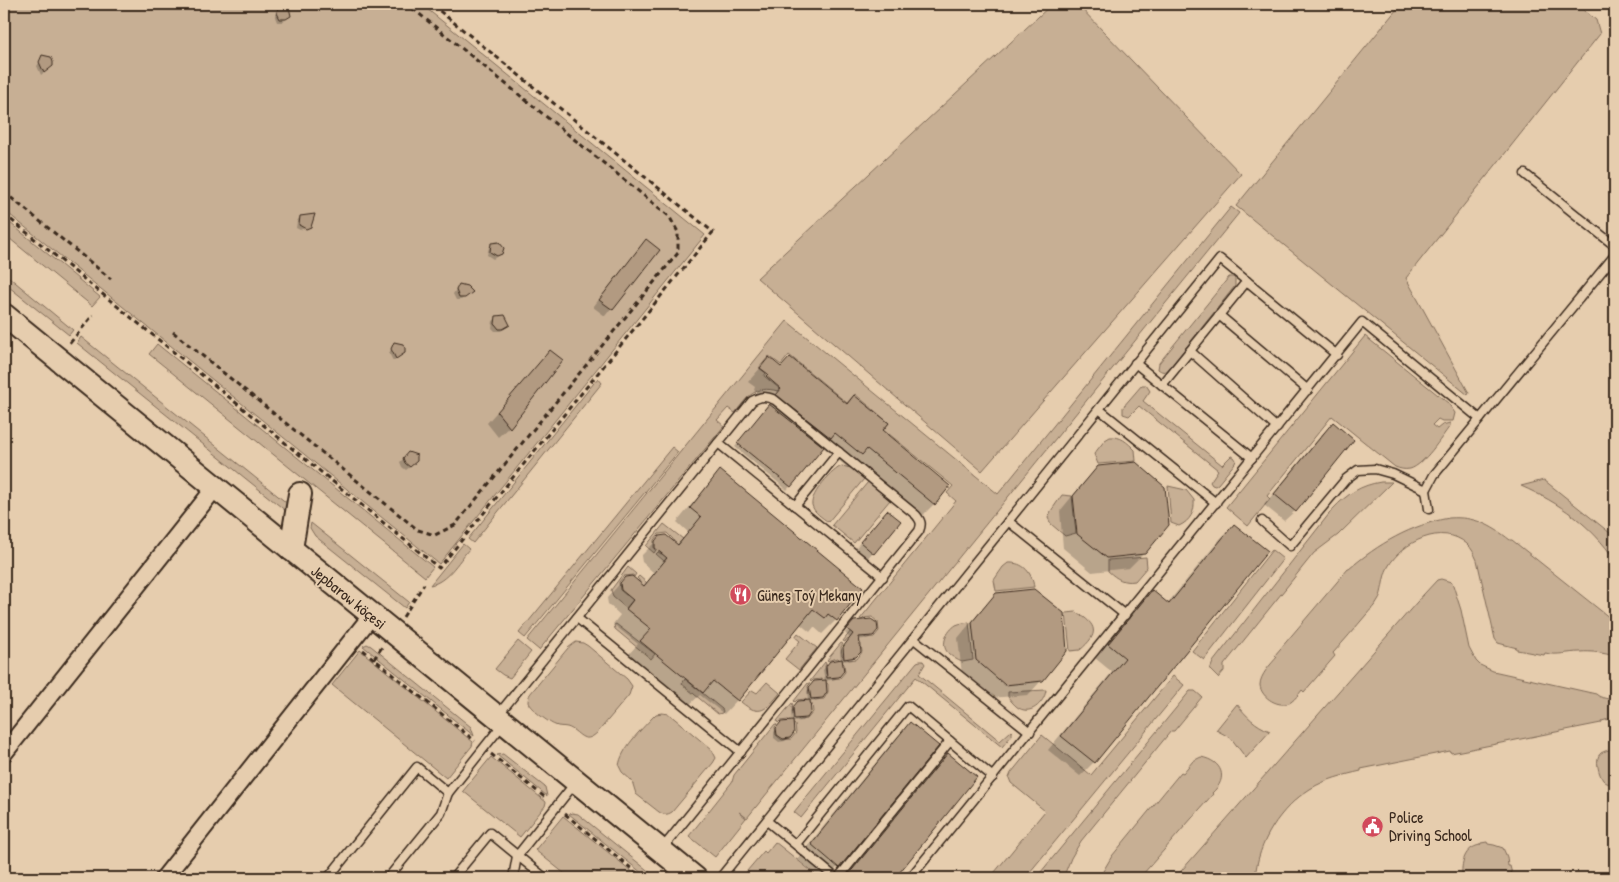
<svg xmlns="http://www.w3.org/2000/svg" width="1619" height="882" font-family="'Patrick Hand',sans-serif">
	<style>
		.green { fill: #c7af94; stroke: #816c59 }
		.shadow { fill: #0003 }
		.building { fill: #b29a81; stroke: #3b2a1e }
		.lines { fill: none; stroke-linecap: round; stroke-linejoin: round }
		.lane-casing { stroke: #3b2a1e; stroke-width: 11 }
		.street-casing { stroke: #3b2a1e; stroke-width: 20 }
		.secondary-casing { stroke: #3b2a1e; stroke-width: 26 }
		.path { stroke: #3b2a1e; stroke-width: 3; stroke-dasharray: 5 4; stroke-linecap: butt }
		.lane { stroke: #e6cdae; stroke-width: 8 }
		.street { stroke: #e6cdae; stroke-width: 16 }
		.secondary { stroke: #e6cdae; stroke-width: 22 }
		.labels { text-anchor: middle; stroke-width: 4; stroke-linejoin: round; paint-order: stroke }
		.poi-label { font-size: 16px; fill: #3b2a1e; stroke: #e6cdae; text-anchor: start }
		.street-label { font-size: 16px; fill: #3b2a1e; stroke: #e6cdae }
	</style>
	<rect width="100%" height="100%" fill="#e6cdae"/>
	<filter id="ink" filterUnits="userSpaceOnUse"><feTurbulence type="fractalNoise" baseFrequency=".02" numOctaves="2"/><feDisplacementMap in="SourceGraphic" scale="10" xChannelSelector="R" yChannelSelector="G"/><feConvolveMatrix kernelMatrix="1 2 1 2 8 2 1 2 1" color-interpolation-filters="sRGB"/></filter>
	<g filter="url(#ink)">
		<g class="green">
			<polygon points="4,4 421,4 705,235 439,564 4,210"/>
			<polygon points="1052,4 1077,4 1241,174 982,471 757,278"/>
			<polygon points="1401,4 1576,4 1596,20 1600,34 1406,278 1469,393 1468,395 1236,206"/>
			<path d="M1231,207l8,6 -492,605 -8,-6 7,6 -31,39 -26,-21 43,-54 2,-7 41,-51 2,1 -2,2 1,8 6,5 9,-1 5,-6 -1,-8 -7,-5 -8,1 -2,2 -1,-2 15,-18 1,2 -1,2 1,8 6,5 8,-1 6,-7 -1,-8 -7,-5 -8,1 -2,2 -1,-1 14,-18 2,1 -2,2 1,9 6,5 9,-1 4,-7v-8l-7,-5 -8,1 -2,2 -1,-1 15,-19 1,2 -1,2 1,8 6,5 8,-1 5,-6 -1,-8 -6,-6 -8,2 -2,1 -1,-1 14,-17 2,1 -2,3 1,8 7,5 8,-1 5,-7 -1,-8 -7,-5 -8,1 -1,2 -2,-1 16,-20v12l7,5 8,-1 5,-6 -1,-9 -6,-5 -8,1 -2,2 -2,-1 96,-118 -9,-8 6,-7 -64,-52 -6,7 -5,-4 11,-14 -34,-29 -8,9 -58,-48 -8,10 -12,-9 -10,12 7,5 -2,3 16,13 -2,2c-23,-6 -30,5 -43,22l-7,-5 -11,12 7,6 -185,224 -12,-10 260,-319 211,173z"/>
			<polygon points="4,218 100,297 92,306 4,234"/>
			<polygon points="4,273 73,330 69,335 4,283"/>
			<path d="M1229,277h4l2,2v7l-67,84c-4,2 -6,2 -10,-1l1,-6z"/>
			<path d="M1365,336l83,67 7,10 -2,8h-11l-4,-2 -6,6 5,4 5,-4 8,-2v3c-9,12 -26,39 -40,43 -6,1 -10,0 -15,-2l-63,-51 -65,80 3,3 -22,27 -22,-19z"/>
			<polygon points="81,337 288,504 286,511 77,343"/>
			<polygon points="157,344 433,567 425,577 149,354"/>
			<polygon points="598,378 602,383 473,543 468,539"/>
			<polygon points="1142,385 1146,385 1150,391 1143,401 1222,465 1231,456 1234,457 1236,460 1235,463 1218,484 1215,486 1212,485 1210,482 1218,470 1139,406 1129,416 1123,414 1123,407"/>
			<path d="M1110,437c11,-1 17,5 25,13l1,11 -38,3 -4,-10 11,-14z"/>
			<polygon points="672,447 678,452 525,638 519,633"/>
			<path d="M842,466l9,2 13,11 -36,43c-6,-5 -14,-9 -16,-17 -2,-11 21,-36 30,-39z"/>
			<path d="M1544,480l71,57v23c-24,-35 -55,-57 -94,-74z"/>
			<polygon points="868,482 890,500 854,543 832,525"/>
			<path d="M1381,482h11l-54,53 -24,18 -90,112v6l-6,7 -8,-8 3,-8 120,-153c14,-15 28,-24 48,-27z"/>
			<path d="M1168,486l18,4 8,10c1,12 -4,21 -15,26l-8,-3z"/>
			<polygon points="1062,495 1072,496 1076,533 1065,536 1051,524 1048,518 1051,511"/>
			<path d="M1449,518c25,-2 42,7 61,22h2l103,82v34c-12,-3 -23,-5 -35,-4 -12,0 -23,4 -35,1l-1,2 -27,-5v-2l-19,-5 -3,-4 -18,-79c-3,-6 -5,-12 -10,-16 -25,-22 -65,-2 -79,23 -6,11 -5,27 -10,33 -3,6 -8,10 -12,15 -11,13 -22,26 -33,38l2,3 -31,36 -2,-2c-3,4 -7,9 -11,12 -11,7 -30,-4 -31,-17 0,-10 11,-21 17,-28l-2,-2 73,-86h1c29,-25 62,-44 100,-51z"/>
			<polygon points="311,523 409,602 405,608 315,536 310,528"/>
			<polygon points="664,524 683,539 664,561 656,554 658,552 661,554 669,553 674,547 673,539 667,533 659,534 654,540 654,549 656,550 654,553 646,546"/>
			<path d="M463,544l6,5c-11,13 -22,33 -39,36z"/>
			<polygon points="1272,550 1283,559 1204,660 1192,651"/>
			<path d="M1146,557l1,10 -12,14c-12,2 -18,-2 -27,-10v-11z"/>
			<path d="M1008,563c16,-1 24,10 26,24l-38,4 -2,-11 9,-13z"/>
			<polygon points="628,567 636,574 634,577 633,575 624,576 619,582 620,590 626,595 634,595 640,589 639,580 637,578 639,576 647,583 626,608 613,597 611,590"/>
			<path d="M1441,579l10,3 2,3 8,25 8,38 7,13 4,4 13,6 103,23c5,5 13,4 19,7v16l-13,4 -1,2 -150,30 -1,-2 -89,18v2c-17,4 -35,8 -51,18 -30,19 -52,53 -55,89h-80l249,-284 13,-14z"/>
			<path d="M1076,612c22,13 23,22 4,38l-10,1 -4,-38z"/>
			<path d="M969,622l4,38 -11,2c-5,-2 -10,-5 -14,-9 -8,-9 -1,-22 8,-28 4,-2 9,-2 13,-3z"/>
			<polygon points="616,624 655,654 651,659 615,629 614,625"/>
			<polygon points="798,633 817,648 799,670 785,659 800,641 795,637"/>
			<polygon points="518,641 531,652 510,678 503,675 495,669"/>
			<path d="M576,642l7,1 5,3 39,33 5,7 -3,9 -31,37c-15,15 -19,-2 -31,-5 -4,-1 -8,0 -12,-2 -6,-2 -26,-17 -27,-23 0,-3 1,-6 2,-8l38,-46z"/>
			<polygon points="367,644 371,646 471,727 474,736 363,646"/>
			<polygon points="360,650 473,742 472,746 446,778 332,685"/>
			<polygon points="920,661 923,661 925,664 919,674 1000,741 1011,731 1012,732 1012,735 1002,747 916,677 801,818 794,812 917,662"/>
			<polygon points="1173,676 1184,685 1025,878 990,878 1045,811 1011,783 1009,778 1011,773 1042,735 1091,775"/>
			<polygon points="685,679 722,709 723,711 722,713 718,714 682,684"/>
			<path d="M767,682l13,11c-13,16 -20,25 -39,9l11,-12 5,3z"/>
			<path d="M1046,690c-1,10 -11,22 -22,20 -7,-1 -12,-8 -16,-13v-5z"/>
			<polygon points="1190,691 1195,691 1202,697 1174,731 1171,731 1081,841 1071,858 1063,878 1036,878"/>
			<path d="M1237,704c9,12 18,21 33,27l-24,27 -15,-20 -15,-8z"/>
			<path d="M662,713l7,1 6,5 37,31 4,8 -3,5 -41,49c-5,3 -8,3 -13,0l-23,-18 -4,-13 -10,-9 -3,-6c2,-17 22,-36 33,-48l4,-4z"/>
			<path d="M1612,749l3,1v35c-4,-1 -9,-1 -12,-5 -4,-5 -9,-22 -2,-27 3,-2 8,-3 11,-4z"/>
			<polygon points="503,754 545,787 547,796 497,755"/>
			<polygon points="491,757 546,802 545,806 520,837 463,791"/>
			<path d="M1201,757c21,4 28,21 11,36l1,1 -70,80 -6,4h-38l13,-22 69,-84 2,1 10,-12z"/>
			<polygon points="572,813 578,814 657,878 648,878 569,814"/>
			<polygon points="563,816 640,878 570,878 535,850"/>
			<polygon points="775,842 820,878 741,878 764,851 766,853"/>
			<path d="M1487,842l1,2 6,1 9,3 4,9 1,9h2l3,12h-51c-1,-15 2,-30 18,-33l1,-2z"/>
		</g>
		<g class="shadow">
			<polygon points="279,8 290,16 282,22 277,22 275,17 276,11"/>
			<polygon points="43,57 48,69 41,75 37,66"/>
			<polygon points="300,217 309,226 300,230 296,228 297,221"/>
			<polygon points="492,244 501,254 493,259 487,255 489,247"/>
			<polygon points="640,248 658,250 605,316 593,307"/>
			<polygon points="459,285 468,295 461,300 456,300 453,294"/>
			<polygon points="497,318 509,324 501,331 495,331 492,328 493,321"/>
			<polygon points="395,343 404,353 393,361 389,353"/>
			<polygon points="550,352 561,360 509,427 498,437 487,423"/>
			<polygon points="769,358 780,368 846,405 855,396 881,430 934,504 921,517 854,462 848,468 823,447 787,490 735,447 769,403 754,390 755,387 748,382"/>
			<polygon points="1333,424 1295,511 1284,521 1264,505 1322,434"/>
			<polygon points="405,457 410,467 406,470 402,467 400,462"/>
			<polygon points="1098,468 1144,553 1129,568 1092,572 1063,548 1060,511 1084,482"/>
			<polygon points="721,472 836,620 822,634 814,627 810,632 800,624 737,700 724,714 700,695 688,706 627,656 638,644 613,624 620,615 608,604 607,598 625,578 643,587 654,573 642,562 641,556 660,537 677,545 688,532 677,522 707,486"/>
			<polygon points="880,518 899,521 866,560 854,550"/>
			<polygon points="1234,525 1266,551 1094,762 1080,776 1048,750 1112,672 1095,658 1138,605 1152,591 1167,604 1220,539"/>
			<polygon points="997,594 1042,680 1028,695 990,698 962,675 958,638 982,609"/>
			<polygon points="851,626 872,635 869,638 858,640 855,656 852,660 841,661 838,676 835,679 825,681 823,670 827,665 841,660 840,651 850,638 845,633"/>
			<polygon points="811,686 822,697 818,700 808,701 806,717 802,721 792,722 789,737 785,741 779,742 774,738 774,732 778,727 792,722 791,711 795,706 808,701 807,691"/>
			<polygon points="910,724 838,867 827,878 821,878 797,859 896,738"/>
			<polygon points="948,755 976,777 893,878 844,878 933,769"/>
		</g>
		<g class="building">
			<polygon points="285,6 289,7 291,16 286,19 280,19 277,13 278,7"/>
			<polygon points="42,55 51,57 53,62 53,66 44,73 39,62"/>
			<polygon points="315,214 311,227 306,229 299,225 300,216"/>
			<polygon points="646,239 660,250 613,310 599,300"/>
			<polygon points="499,242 504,248 502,254 497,256 490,252 491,243"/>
			<polygon points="459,284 467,286 473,292 465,298 459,298 456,290"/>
			<polygon points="505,315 510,325 503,329 499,329 495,324 496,316"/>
			<polygon points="394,342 403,344 405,348 405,353 396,359 391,349"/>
			<polygon points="550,350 563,360 510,428 497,412"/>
			<polygon points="769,357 781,367 790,357 847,404 854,395 889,423 883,430 950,486 935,505 867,449 862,455 835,433 831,438 776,395 781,389 766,376 768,374 760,368"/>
			<polygon points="769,404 824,447 791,487 737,443"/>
			<polygon points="1333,422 1354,440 1296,512 1274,494"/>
			<polygon points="408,452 417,455 417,461 410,467 405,463 403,458"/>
			<polygon points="1136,462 1165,487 1169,525 1145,554 1107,558 1077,534 1073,496 1098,466"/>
			<polygon points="720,470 863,588 837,621 828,614 825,618 813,609 738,701 713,681 703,693 640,641 651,629 626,609 633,600 621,590 620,583 625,577 632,576 644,586 667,558 655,548 655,541 659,536 666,535 678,545 701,517 690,508"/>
			<polygon points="887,510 901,521 874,554 860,542"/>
			<polygon points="1234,524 1268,551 1095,763 1061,736 1125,658 1108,644 1152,590 1169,604"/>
			<polygon points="1034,589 1064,613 1067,651 1043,681 1005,685 976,660 972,622 996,593"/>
			<polygon points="871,619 877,623 878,630 873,636 859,637 861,652 856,657 844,659 843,647 853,634 847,629 854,621"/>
			<polygon points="842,659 844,671 839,677 827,678 826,666 830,661"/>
			<polygon points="826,680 827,692 823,698 811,699 809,687 814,681"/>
			<polygon points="810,700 811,712 807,718 794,719 793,707 798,701"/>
			<polygon points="793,721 794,733 790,738 783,739 777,735 776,728 781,722"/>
			<polygon points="910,722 939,746 839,868 811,844"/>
			<polygon points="948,753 977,777 895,878 852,878 848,875"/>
		</g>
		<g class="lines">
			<defs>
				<g id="lane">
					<polyline points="1525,174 1615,246"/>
					<polyline points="1219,315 1308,390"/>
					<polyline points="1190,351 1277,428"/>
					<polyline points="1135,363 1252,458"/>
					<polyline points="1162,385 1247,281"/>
					<polyline points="1099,409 1216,503"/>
					<polyline points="718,443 883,577"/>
					<polyline points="795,506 839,452"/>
					<polyline points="1429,509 1426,490 1434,475 1480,419"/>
					<polyline points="1008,521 1125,615"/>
					<polyline points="1262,521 1290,546 1346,479 1358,470 1375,469 1393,474 1426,490"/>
					<polyline points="577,618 741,752"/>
					<polyline points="914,639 1030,732"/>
					<path d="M498,715l254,-314c9,-5 13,-5 23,-1l141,115c5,6 6,9 3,16l-257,318"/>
					<polyline points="767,821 836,878"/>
					<polyline points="796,844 908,706 993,777"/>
					<polyline points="328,878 417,767 448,793"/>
					<polyline points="388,878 441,813 448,793 503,724"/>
					<polyline points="453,878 490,833 545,878"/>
					<polyline points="513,878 517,856 575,783"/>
					<polyline points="720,878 1220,259 1337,355"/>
					<polyline points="838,878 950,741"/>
					<polyline points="910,878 1362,322 1480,419 1615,255"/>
				</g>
				<g id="street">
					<polyline points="4,753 215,488"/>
					<polyline points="164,878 372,615"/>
				</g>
				<g id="secondary">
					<polyline points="4,315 695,878"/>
					<polyline points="291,549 300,494"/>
				</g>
			</defs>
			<use href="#lane" class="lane-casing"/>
			<use href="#street" class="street-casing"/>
			<use href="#secondary" class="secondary-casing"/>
			<g class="path">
				<polyline points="4,192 111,279"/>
				<polyline points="4,214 439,568 713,232 431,4"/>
				<polyline points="173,332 418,530 435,535 455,525 678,253 678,232 669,216 407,4"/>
				<polyline points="70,343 93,315"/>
				<polyline points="403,617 424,584"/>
				<polyline points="363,650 475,741"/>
				<polyline points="374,659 382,647"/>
				<polyline points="491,754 547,799"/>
				<polyline points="565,814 643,878"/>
			</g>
			<use href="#lane" class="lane"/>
			<use href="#street" class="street"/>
			<use href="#secondary" class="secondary"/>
		</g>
	</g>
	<defs>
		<symbol id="restaurant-disc" viewBox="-11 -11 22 22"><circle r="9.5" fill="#d1495b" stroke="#e6cdae"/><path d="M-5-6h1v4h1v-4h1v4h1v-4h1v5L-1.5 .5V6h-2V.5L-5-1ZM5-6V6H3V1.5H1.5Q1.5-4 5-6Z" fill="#fff"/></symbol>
		<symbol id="civic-disc" viewBox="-11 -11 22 22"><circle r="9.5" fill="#d1495b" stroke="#e6cdae"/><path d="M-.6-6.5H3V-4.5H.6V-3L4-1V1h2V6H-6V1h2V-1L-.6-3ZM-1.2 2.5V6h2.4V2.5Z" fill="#fff"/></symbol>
	</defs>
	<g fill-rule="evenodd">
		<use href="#restaurant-disc" x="728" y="582" width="25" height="25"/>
		<use href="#civic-disc" x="1360" y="814" width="25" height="25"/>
	</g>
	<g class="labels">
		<g class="poi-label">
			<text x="757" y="601">Güneş Toý Mekany</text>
			<text x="1389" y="823">Police<tspan x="1389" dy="18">Driving School</tspan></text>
		</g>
		<g class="street-label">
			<text transform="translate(349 597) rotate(39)" y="6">Jepbarow köçesi</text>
		</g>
	</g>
	<rect width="1619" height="882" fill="none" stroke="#e6cdae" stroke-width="20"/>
	<rect x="10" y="10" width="1599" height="862" fill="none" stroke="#3b2a1e" stroke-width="2" filter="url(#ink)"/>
</svg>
